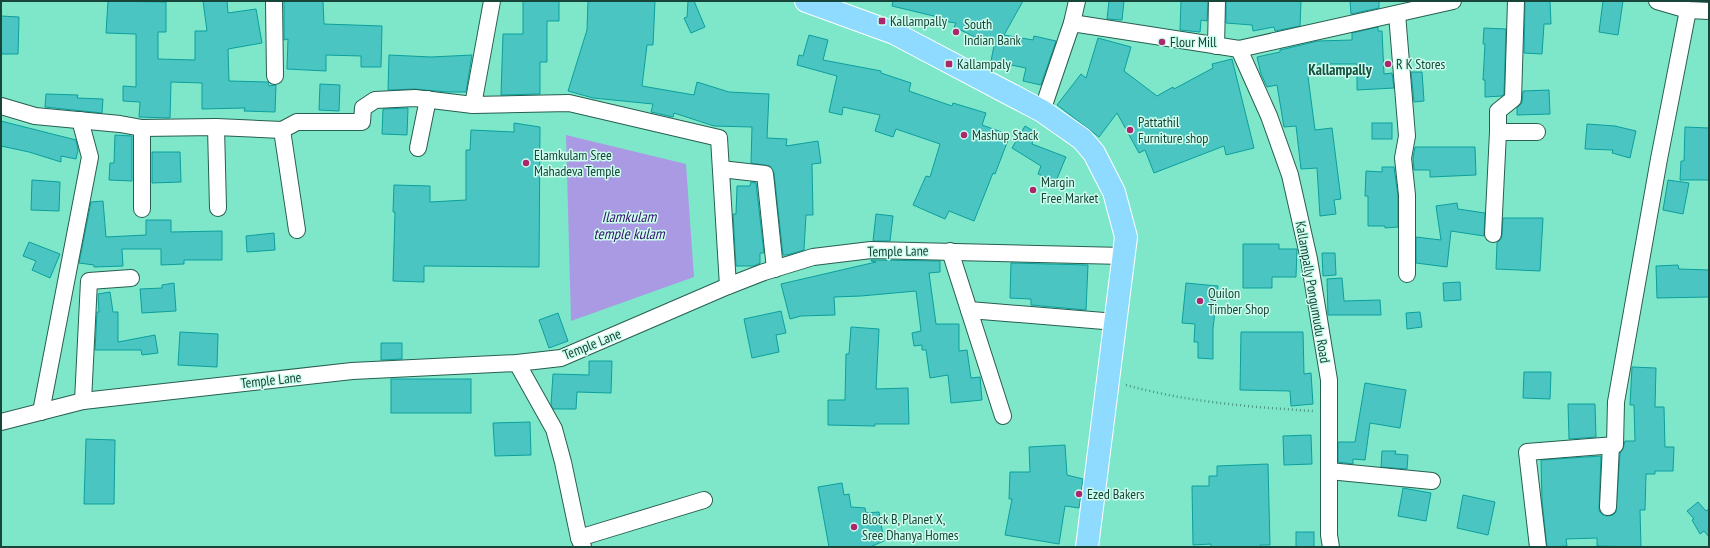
<svg xmlns="http://www.w3.org/2000/svg" width="1710" height="548" font-family="'PT Sans Narrow',sans-serif">
	<style>
		.water { fill: #aa9ae4 }
		.building { fill: #4ac5c2; stroke: #0c9f9d }
		.lines { fill: none; stroke-linecap: round; stroke-linejoin: round }
		.minor-casing { stroke: #275f50; stroke-width: 18 }
		.primary-casing { stroke: #fff; stroke-width: 24 }
		.path { stroke: #4a9580; stroke-width: 2.5; stroke-dasharray: 1 3; stroke-linecap: butt }
		.minor { stroke: #fff; stroke-width: 16 }
		.primary { stroke: #8edbff; stroke-width: 22 }
		.poi-dot { fill: #ac266d; stroke: #cdfded; stroke-width: 1.5 }
		.labels { text-anchor: middle; stroke-width: 3; stroke-linejoin: round; paint-order: stroke }
		.poi-label { font-size: 14px; fill: #184539; stroke: #cdfded; text-anchor: start }
		.street-label { font-size: 14px; fill: #184539; stroke: #cdfded }
		.neighbourhood-label { font-size: 15px; font-weight: bold; fill: #155042; stroke: #cdfded }
		.water-label { font-size: 15px; font-style: italic; fill: #36166c; stroke: #cdfded }
	</style>
	<rect width="100%" height="100%" fill="#7ee7ca"/>
	<polygon class="water" points="566,135 686,164 694,277 571,321"/>
	<g class="building">
		<polygon points="108,1 166,2 166,32 158,32 158,59 195,60 195,31 207,31 203,1 227,1 228,13 256,9 262,43 228,49 229,81 268,82 269,86 276,85 275,112 244,111 245,108 202,109 202,83 171,82 170,118 139,117 140,102 123,101 123,86 136,87 136,34 106,33"/>
		<polygon points="284,1 323,1 324,24 382,26 381,67 361,67 361,56 326,55 326,71 287,69 288,39 284,40"/>
		<polygon points="523,1 559,1 559,21 547,21 547,62 540,62 540,94 501,95 503,34 523,34"/>
		<polygon points="588,1 655,1 653,45 647,45 642,86 694,95 697,82 729,92 769,94 767,138 787,139 786,146 818,141 821,163 812,164 813,215 806,215 804,250 787,255 783,255 774,173 770,166 751,163 752,127 714,126 674,113 673,117 651,112 653,104 593,98 568,91 587,30"/>
		<polygon points="688,1 694,1 705,27 691,33 684,18 687,17"/>
		<polygon points="893,1 1023,1 1004,35 1033,40 1034,36 1056,41 1041,85 1023,81 1026,68 991,61 994,46 954,27 956,23 942,21 942,18 892,6"/>
		<polygon points="1109,1 1124,1 1122,20 1107,19"/>
		<polygon points="1181,1 1208,1 1207,21 1201,20 1200,32 1180,30"/>
		<polygon points="1226,1 1301,1 1300,26 1275,31 1274,27 1253,31 1252,25 1226,23"/>
		<polygon points="1350,1 1379,1 1379,8 1351,14"/>
		<polygon points="1525,1 1550,1 1551,24 1544,24 1542,54 1524,53"/>
		<polygon points="1603,1 1623,1 1618,35 1599,32"/>
		<polygon points="1,16 19,17 18,54 1,54"/>
		<polygon points="1378,27 1378,31 1382,31 1384,74 1392,73 1394,88 1357,90 1357,64 1318,64 1318,68 1307,69 1315,130 1332,128 1341,199 1334,200 1336,214 1320,216 1317,168 1301,169 1296,126 1284,127 1277,85 1267,87 1261,74 1257,57 1280,52 1280,50 1318,41 1352,40 1352,33"/>
		<polygon points="1484,28 1506,29 1504,94 1502,96 1485,97 1485,80 1483,80 1485,44 1483,44"/>
		<polygon points="809,35 828,40 823,60 881,71 881,73 911,83 909,91 952,106 953,103 986,113 982,125 1010,135 995,174 993,173 974,221 949,211 945,219 913,205 926,176 930,177 940,144 896,129 893,137 875,131 880,115 843,107 842,115 829,112 837,76 797,65 799,55 803,56"/>
		<polygon points="1098,38 1131,47 1124,71 1157,96 1173,87 1174,89 1213,68 1212,64 1232,59 1254,148 1226,155 1224,146 1154,173 1145,150 1139,153 1117,113 1099,137 1057,105 1081,74 1086,78"/>
		<polygon points="389,55 431,57 472,55 466,92 447,92 415,89 388,90"/>
		<polygon points="1411,72 1422,72 1424,101 1414,102"/>
		<polygon points="320,84 340,85 339,111 319,110"/>
		<polygon points="1549,90 1550,114 1517,115 1517,108 1522,103 1523,91"/>
		<polygon points="46,94 78,95 77,98 103,99 102,113 45,107"/>
		<polygon points="408,108 407,135 382,134 383,109"/>
		<polygon points="1,121 76,140 78,150 76,159 61,156 61,162 29,152 1,146"/>
		<polygon points="514,123 540,127 539,267 424,266 424,282 393,281 395,212 393,212 394,185 430,186 430,202 466,200 466,150 470,150 471,130 514,132"/>
		<rect x="1372" y="123" width="20" height="16"/>
		<polygon points="1587,124 1615,126 1636,131 1630,158 1612,153 1613,150 1585,149"/>
		<polygon points="1025,126 1035,132 1032,144 1066,157 1056,181 1038,174 1041,166 1012,148"/>
		<polygon points="1685,127 1709,128 1709,180 1680,180 1681,161 1684,161"/>
		<polygon points="115,135 132,136 132,181 109,180 110,163 114,163"/>
		<polygon points="1415,147 1475,147 1476,175 1430,177 1430,170 1414,170 1413,158"/>
		<polygon points="152,152 180,152 181,182 152,183"/>
		<polygon points="1382,167 1394,167 1398,196 1398,227 1385,228 1385,226 1368,226 1368,196 1365,196 1366,171 1382,172"/>
		<polygon points="32,180 60,182 59,211 31,210"/>
		<polygon points="1668,180 1689,183 1683,214 1663,210"/>
		<polygon points="751,182 756,183 764,253 760,253 760,263 754,266 736,266 733,214 736,214 737,186 750,186"/>
		<polygon points="103,201 106,237 146,235 146,220 171,220 171,232 222,231 222,260 184,260 184,264 161,265 161,249 122,249 123,266 94,267 94,265 79,263 91,202"/>
		<polygon points="1457,203 1458,209 1485,213 1484,236 1451,231 1447,267 1416,263 1416,237 1441,240 1436,206"/>
		<polygon points="876,214 893,216 890,241 873,241"/>
		<polygon points="1503,218 1543,218 1540,271 1496,269 1497,243 1501,239 1502,235"/>
		<polygon points="274,233 275,250 247,252 246,236"/>
		<polygon points="29,242 60,254 50,278 32,270 36,261 23,256"/>
		<polygon points="1243,244 1279,244 1279,249 1297,249 1296,277 1272,277 1272,288 1243,288"/>
		<polygon points="1322,253 1335,253 1336,275 1323,276"/>
		<polygon points="871,260 940,261 940,272 929,273 936,324 959,324 959,351 967,350 971,378 980,377 982,400 951,403 948,375 930,378 926,350 922,350 922,345 914,346 912,333 921,331 916,291 861,296 834,297 835,315 801,316 790,319 781,284 876,262 871,261"/>
		<polygon points="1011,263 1088,265 1086,310 1031,305 1031,299 1010,298"/>
		<polygon points="1678,265 1679,269 1709,270 1709,297 1657,298 1656,266"/>
		<polygon points="1342,278 1344,301 1380,300 1381,315 1328,315 1327,279"/>
		<polygon points="1460,282 1461,300 1444,301 1443,283"/>
		<polygon points="174,283 176,311 142,313 140,289 162,288 162,285"/>
		<polygon points="1186,283 1218,286 1213,328 1213,359 1198,358 1198,342 1194,342 1195,324 1182,323"/>
		<polygon points="110,292 113,312 118,312 118,342 155,335 158,353 142,355 141,350 95,350 97,312 99,312 98,294"/>
		<polygon points="781,311 786,333 776,335 779,352 752,358 744,319"/>
		<polygon points="1420,312 1422,327 1407,329 1406,313"/>
		<polygon points="558,313 568,341 549,348 539,320"/>
		<polygon points="851,327 879,329 876,389 908,388 909,424 875,424 875,426 828,425 828,400 845,400 846,354 849,354"/>
		<polygon points="180,332 218,334 217,367 178,365"/>
		<polygon points="1241,332 1303,332 1304,374 1311,373 1313,404 1291,406 1290,391 1240,390"/>
		<polygon points="381,343 402,343 402,359 381,360"/>
		<polygon points="589,361 612,361 611,393 577,392 576,409 553,409 551,405 553,374 589,375"/>
		<polygon points="1632,367 1656,368 1655,407 1664,407 1665,447 1674,447 1673,471 1655,471 1655,474 1646,474 1645,510 1640,510 1641,547 1597,546 1597,538 1566,539 1567,546 1547,547 1542,501 1541,460 1601,456 1599,511 1603,515 1608,516 1613,515 1616,512 1620,453 1623,449 1625,441 1635,441 1634,405 1630,405"/>
		<polygon points="1524,372 1551,372 1550,399 1523,398"/>
		<rect x="391" y="379" width="80" height="34"/>
		<polygon points="1365,383 1406,390 1400,428 1370,423 1365,460 1353,459 1353,464 1338,462 1338,442 1355,442"/>
		<polygon points="1568,404 1595,404 1596,437 1569,439"/>
		<polygon points="530,422 531,455 495,456 493,423"/>
		<polygon points="1311,435 1312,464 1284,465 1283,436"/>
		<polygon points="86,439 115,440 114,504 84,504"/>
		<polygon points="1065,445 1067,475 1083,479 1079,508 1065,506 1059,544 1005,535 1012,499 1009,499 1010,472 1030,472 1029,447"/>
		<polygon points="1382,451 1396,451 1395,454 1408,455 1407,469 1381,467"/>
		<polygon points="1268,464 1270,545 1260,545 1260,547 1211,547 1211,544 1193,545 1192,486 1209,486 1209,476 1217,476 1217,466"/>
		<polygon points="842,483 844,495 849,494 851,507 865,508 866,513 879,512 884,541 870,547 829,547 818,487"/>
		<polygon points="1403,488 1431,493 1426,521 1398,516"/>
		<polygon points="1463,495 1495,502 1488,535 1457,528"/>
		<polygon points="1698,502 1706,511 1709,509 1709,537 1704,531 1700,534 1692,520 1694,519 1687,511"/>
		<rect x="1296" y="532" width="18" height="15"/>
	</g>
	<g class="lines">
		<defs>
			<g id="minor">
				<polyline points="274,1 275,76"/>
				<polyline points="492,1 473,105 569,103 719,138 728,286"/>
				<polyline points="1657,1 1688,10 1709,11"/>
				<polyline points="1397,14 1407,136 1403,158 1407,195 1407,274"/>
				<polyline points="1072,23 1077,1"/>
				<polyline points="1216,46 1217,1"/>
				<polyline points="1239,49 1269,116 1290,175 1309,259 1329,380 1329,535 1331,547"/>
				<polyline points="1,106 35,116 120,124 142,128 216,127 218,208"/>
				<polyline points="1042,111 1072,23 1239,49 1453,1"/>
				<polyline points="216,127 282,130"/>
				<polyline points="142,128 142,209"/>
				<polyline points="1498,132 1537,132"/>
				<polyline points="418,148 428,99"/>
				<polyline points="721,169 765,174 775,269"/>
				<polyline points="297,230 282,130 297,122 362,122 363,108 375,100 415,98 473,105"/>
				<polyline points="1493,234 1498,132 1498,111 1513,99 1516,1"/>
				<polyline points="950,251 1003,416"/>
				<polyline points="969,310 1116,322"/>
				<polyline points="517,363 554,429 563,462 579,538 583,547"/>
				<polyline points="83,401 89,281 131,278"/>
				<polyline points="41,412 90,157 80,120"/>
				<polyline points="1,422 83,401 352,371 517,363 561,358 728,286 764,272 813,257 871,250 1124,256"/>
				<polyline points="1329,471 1432,481"/>
				<polyline points="1608,507 1611,445"/>
				<polyline points="579,538 704,500"/>
				<polyline points="1538,547 1527,452 1615,445 1616,402 1659,159 1688,10"/>
			</g>
			<polyline id="primary" points="806,1 894,33 1042,111 1082,139 1094,153 1114,192 1126,237 1087,547"/>
		</defs>
		<use href="#minor" class="minor-casing"/>
		<use href="#primary" class="primary-casing"/>
		<path class="path" d="M1126,385c61,17 124,22 187,26"/>
		<use href="#minor" class="minor"/>
		<use href="#primary" class="primary"/>
	</g>
	<g class="poi-dot">
		<rect x="878" y="17" width="8" height="8" rx="2"/>
		<circle cx="956" cy="32" r="4"/>
		<circle cx="1162" cy="42" r="4"/>
		<rect x="945" y="60" width="8" height="8" rx="2"/>
		<circle cx="1388" cy="64" r="4"/>
		<circle cx="1130" cy="130" r="4"/>
		<circle cx="964" cy="135" r="4"/>
		<circle cx="526" cy="163" r="4"/>
		<circle cx="1033" cy="190" r="4"/>
		<circle cx="1200" cy="301" r="4"/>
		<circle cx="1079" cy="494" r="4"/>
		<circle cx="854" cy="527" r="4"/>
	</g>
	<g class="labels">
		<g class="poi-label">
			<text x="890" y="26">Kallampally</text>
			<text x="964" y="29">South<tspan x="964" dy="16">Indian Bank</tspan></text>
			<text x="1170" y="47">Flour Mill</text>
			<text x="957" y="69">Kallampaly</text>
			<text x="1396" y="69">R K Stores</text>
			<text x="1138" y="127">Pattathil<tspan x="1138" dy="16">Furniture shop</tspan></text>
			<text x="972" y="140">Mashup Stack</text>
			<text x="534" y="160">Elamkulam Sree<tspan x="534" dy="16">Mahadeva Temple</tspan></text>
			<text x="1041" y="187">Margin<tspan x="1041" dy="16">Free Market</tspan></text>
			<text x="1208" y="298">Quilon<tspan x="1208" dy="16">Timber Shop</tspan></text>
			<text x="1087" y="499">Ezed Bakers</text>
			<text x="862" y="524">Block B, Planet X,<tspan x="862" dy="16">Sree Dhanya Homes</tspan></text>
		</g>
		<g class="street-label">
			<text transform="translate(898 251) rotate(-1)" y="5">Temple Lane</text>
			<text transform="translate(1313 292) rotate(80)" y="5">Kallampally Pongumudu Road</text>
			<text transform="translate(592 344) rotate(-22)" y="5">Temple Lane</text>
			<text transform="translate(271 380) rotate(-6)" y="5">Temple Lane</text>
		</g>
		<g class="neighbourhood-label">
			<text x="1340" y="75">Kallampally</text>
		</g>
		<g class="water-label">
			<text x="629" y="222">Ilamkulam<tspan x="629" dy="17">temple kulam</tspan></text>
		</g>
	</g>
	<rect width="1710" height="548" fill="none" stroke="#184539" stroke-width="4"/>
</svg>
